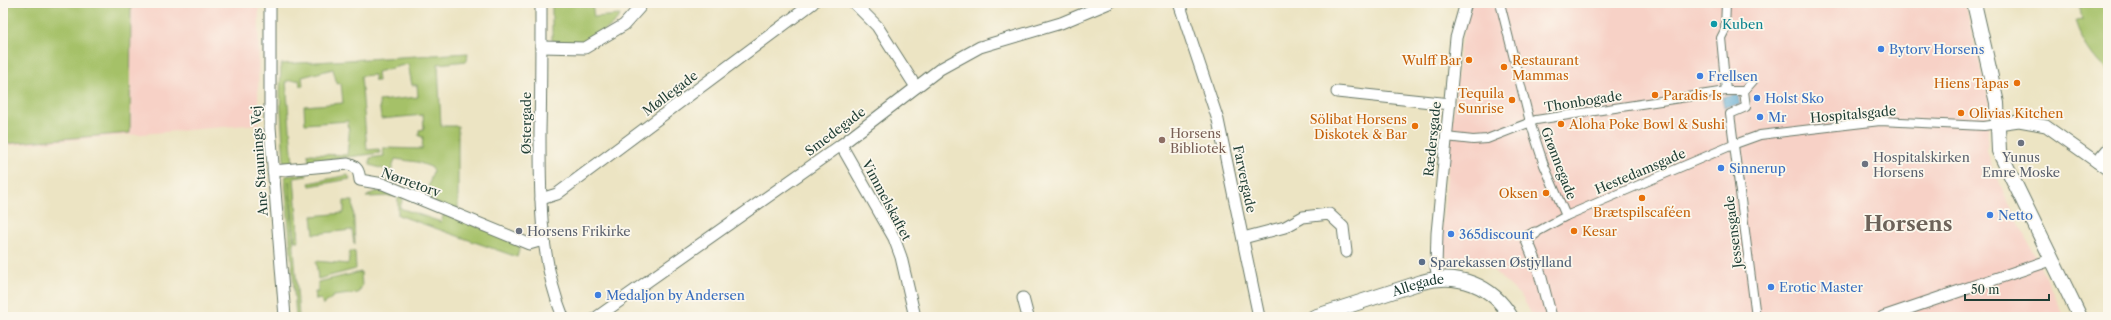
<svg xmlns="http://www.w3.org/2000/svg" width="2111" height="320" font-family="'Libre Caslon Text',serif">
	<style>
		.built { fill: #f7d1c6 }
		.green { fill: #a5c168; stroke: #627f4e }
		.water { fill: #57a6d1; stroke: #3b7282 }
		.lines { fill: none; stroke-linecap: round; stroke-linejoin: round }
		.pedestrian-casing { stroke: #677766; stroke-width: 10 }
		.minor-casing { stroke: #677766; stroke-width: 13 }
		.tertiary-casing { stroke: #677766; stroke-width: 16 }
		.pedestrian { stroke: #fff; stroke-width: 8 }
		.minor { stroke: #fff; stroke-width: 11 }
		.tertiary { stroke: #fff; stroke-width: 14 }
		.culture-dot { fill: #0f9aa8; stroke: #fbf7ec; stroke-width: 1.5 }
		.shop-dot { fill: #3f7fe0; stroke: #fbf7ec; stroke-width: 1.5 }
		.food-dot { fill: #e8710a; stroke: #fbf7ec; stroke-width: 1.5 }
		.education-dot { fill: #8d6e63; stroke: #fbf7ec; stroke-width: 1.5 }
		.worship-dot { fill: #6b7280; stroke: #fbf7ec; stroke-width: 1.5 }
		.service-dot { fill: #5c6f8a; stroke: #fbf7ec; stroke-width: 1.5 }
		.labels { text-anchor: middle; stroke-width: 3.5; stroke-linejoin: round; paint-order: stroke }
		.culture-label { font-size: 13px; fill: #0d838f; stroke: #fbf7ec; text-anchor: start }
		.shop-label { font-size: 13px; fill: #366cbe; stroke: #fbf7ec; text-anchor: start }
		.food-label { font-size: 13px; fill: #c56008; stroke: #fbf7ec; text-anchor: end }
		.street-label { font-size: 13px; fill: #1f3d34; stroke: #fbf7ec }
		.education-label { font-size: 13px; fill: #785e54; stroke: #fbf7ec; text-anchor: start }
		.worship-label { font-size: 13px; fill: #5b616d; stroke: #fbf7ec; text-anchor: start }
		.service-label { font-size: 13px; fill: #4e5e75; stroke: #fbf7ec; text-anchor: start }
		.town-label { font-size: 21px; font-weight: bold; fill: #6d635a; stroke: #fbf7ec }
	</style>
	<rect width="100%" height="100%" fill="#fbf7ec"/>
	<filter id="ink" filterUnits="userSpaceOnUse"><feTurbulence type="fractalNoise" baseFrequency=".025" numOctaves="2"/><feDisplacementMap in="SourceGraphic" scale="8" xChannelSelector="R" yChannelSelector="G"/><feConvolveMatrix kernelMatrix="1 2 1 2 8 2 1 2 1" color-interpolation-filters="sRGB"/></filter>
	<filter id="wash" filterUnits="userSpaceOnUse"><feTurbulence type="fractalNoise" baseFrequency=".012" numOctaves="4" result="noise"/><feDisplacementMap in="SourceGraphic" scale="16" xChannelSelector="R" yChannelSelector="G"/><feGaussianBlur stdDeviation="0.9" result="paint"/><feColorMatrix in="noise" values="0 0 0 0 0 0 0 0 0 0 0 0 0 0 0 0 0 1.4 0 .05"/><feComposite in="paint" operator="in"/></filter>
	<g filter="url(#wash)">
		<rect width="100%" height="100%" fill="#ece4c3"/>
		<g class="built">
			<polygon points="3,3 259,3 258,124 3,146"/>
			<polygon points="1471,3 1965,3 1989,100 1987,152 2004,193 2065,317 1533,317 1522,297 1494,271 1480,264 1452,261 1442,253 1440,247 1460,46"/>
		</g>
		<g class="green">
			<polygon points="3,3 131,3 130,133 3,144"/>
			<path d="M552,3h40l2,14 26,-2c-2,9 -29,25 -37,27 -9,2 -20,0 -29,0l-2,-2z"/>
			<path d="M2079,3h29v69c-16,-15 -26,-30 -33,-51l7,-1z"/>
			<polygon points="468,53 467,61 438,64 441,126 458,126 458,212 425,198 433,171 431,167 417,162 395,159 388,182 387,181 390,171 370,165 370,158 384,156 383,148 422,149 423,137 419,136 419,130 424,129 423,115 381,119 379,101 418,97 417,85 412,85 408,64 377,72 378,81 375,81 374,75 361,76 367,150 379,149 380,153 309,162 308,154 347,155 349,135 348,121 305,124 304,106 343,103 341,83 337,84 333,69 302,77 303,86 300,86 299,80 286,81 293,164 284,163 280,94 281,64"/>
			<polygon points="306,174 307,176 294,178 299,241 295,241 289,181 299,317 296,317 285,178 286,176"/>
			<polygon points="348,175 350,179 310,186 309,183"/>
			<polygon points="384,191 403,198 400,208 441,222 444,214 521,243 517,257 398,215 398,196 366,197 374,192"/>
			<polygon points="344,201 353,201 355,244 354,244 352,230 314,234 312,216 344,213"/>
			<polygon points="350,251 355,252 356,269 318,279 316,261 348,264"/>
			<polygon points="361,272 362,286 358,293 334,296 323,305 321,299 316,300 315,292 318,292 318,282"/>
		</g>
		<polygon class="water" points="1738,95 1740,105 1724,107 1722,97"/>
	</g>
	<g filter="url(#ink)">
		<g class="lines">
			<defs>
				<g id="pedestrian">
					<polyline points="1500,3 1530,122 1544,165 1566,216"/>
					<polyline points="1726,3 1725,30 1721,38 1726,91 1744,91 1746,107 1730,114 1756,317"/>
					<polyline points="1744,91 1753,81"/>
					<polyline points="1446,137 1473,140 1487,139 1536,120 1726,91"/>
					<polyline points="1535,233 1566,216 1735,144 1760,135 1880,121 1984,126 1998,124"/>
				</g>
				<g id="minor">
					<polyline points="270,3 270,127 285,317"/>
					<path d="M541,3c0,43 0,85 -1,128 0,63 -1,127 23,186"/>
					<polyline points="854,3 877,26 916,87"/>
					<polyline points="1179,3 1218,120 1259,317"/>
					<polyline points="541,47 585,48 624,25 640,7"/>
					<polyline points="1337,92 1450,104"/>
					<polyline points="1998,124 2019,121 2046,126 2108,170"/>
					<polyline points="841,145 894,238 901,257 915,317"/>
					<polyline points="2097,162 2108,149"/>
					<path d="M273,171l75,-7c9,2 11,7 12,16l23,4 146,60 14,-4"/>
					<polyline points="541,199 557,194 813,3"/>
					<polyline points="1535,233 1526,238 1539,270 1551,317"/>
					<polyline points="1243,238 1285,227 1303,217 1329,214 1343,227 1346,252"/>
					<polyline points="1438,278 1436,267 1437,233 1456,38 1466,3"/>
					<polyline points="1023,298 1028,317"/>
					<polyline points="597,317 841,145 940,69 980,47 1061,23 1109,3"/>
					<polyline points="1883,317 2051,260"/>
				</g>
				<g id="tertiary">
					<polyline points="1974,3 1997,103 1999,151 2080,317"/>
					<path id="s1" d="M1314,317l108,-35c36,-10 70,3 89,35"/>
				</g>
			</defs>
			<use href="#pedestrian" class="pedestrian-casing"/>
			<use href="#minor" class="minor-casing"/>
			<use href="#tertiary" class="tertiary-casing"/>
			<use href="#pedestrian" class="pedestrian"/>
			<use href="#minor" class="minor"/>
			<use href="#tertiary" class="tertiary"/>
		</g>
	</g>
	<circle class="culture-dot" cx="1714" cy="24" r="4"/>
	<g class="shop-dot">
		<circle cx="1881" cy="49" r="4"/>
		<circle cx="1700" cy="76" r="4"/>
		<circle cx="1757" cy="98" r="4"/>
		<circle cx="1760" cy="117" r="4"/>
		<circle cx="1721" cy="168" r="4"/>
		<circle cx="1990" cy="215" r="4"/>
		<circle cx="1451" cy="234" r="4"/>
		<circle cx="1771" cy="287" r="4"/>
		<circle cx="598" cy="295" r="4"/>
	</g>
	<g class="food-dot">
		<circle cx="1469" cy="60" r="4"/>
		<circle cx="1504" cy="67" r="4"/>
		<circle cx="2017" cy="83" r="4"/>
		<circle cx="1655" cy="95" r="4"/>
		<circle cx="1512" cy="100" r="4"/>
		<circle cx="1961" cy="113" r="4"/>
		<circle cx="1561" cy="124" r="4"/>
		<circle cx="1415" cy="126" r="4"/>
		<circle cx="1546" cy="193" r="4"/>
		<circle cx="1642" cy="198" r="4"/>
		<circle cx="1574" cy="231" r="4"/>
	</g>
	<circle class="education-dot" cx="1162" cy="140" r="4"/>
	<g class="worship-dot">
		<circle cx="2021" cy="143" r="4"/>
		<circle cx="1865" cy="164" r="4"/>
		<circle cx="519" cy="231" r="4"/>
	</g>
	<circle class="service-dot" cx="1422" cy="262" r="4"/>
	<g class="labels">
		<g class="culture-label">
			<text x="1722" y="29">Kuben</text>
		</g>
		<g class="shop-label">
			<text x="1889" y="54">Bytorv Horsens</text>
			<text x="1708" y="81">Frellsen</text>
			<text x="1765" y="103">Holst Sko</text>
			<text x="1768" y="122">Mr</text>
			<text x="1729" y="173">Sinnerup</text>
			<text x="1998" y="220">Netto</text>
			<text x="1459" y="239">365discount</text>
			<text x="1779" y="292">Erotic Master</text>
			<text x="606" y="300">Medaljon by Andersen</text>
		</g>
		<g class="food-label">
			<text x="1461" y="65">Wulff Bar</text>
			<text x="1512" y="65" text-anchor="start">Restaurant<tspan x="1512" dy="15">Mammas</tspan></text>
			<text x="2009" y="88">Hiens Tapas</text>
			<text x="1504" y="98">Tequila<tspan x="1504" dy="15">Sunrise</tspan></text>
			<text x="1663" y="100" text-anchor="start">Paradis Is</text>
			<text x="1969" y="118" text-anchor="start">Olivias Kitchen</text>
			<text x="1407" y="124">Sölibat Horsens<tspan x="1407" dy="15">Diskotek &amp; Bar</tspan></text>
			<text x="1569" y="129" text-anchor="start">Aloha Poke Bowl &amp; Sushi</text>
			<text x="1538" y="198">Oksen</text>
			<text x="1642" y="217" text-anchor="middle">Brætspilscaféen</text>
			<text x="1582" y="236" text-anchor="start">Kesar</text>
		</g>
		<g class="street-label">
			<text transform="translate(670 93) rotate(-37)" y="5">Møllegade</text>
			<text transform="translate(1583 101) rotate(-9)" y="5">Thonbogade</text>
			<text transform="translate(1853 114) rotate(-5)" y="5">Hospitalsgade</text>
			<text transform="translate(526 123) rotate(-90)" y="5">Østergade</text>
			<text transform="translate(835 131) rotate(-37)" y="5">Smedegade</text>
			<text transform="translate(1432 139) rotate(-84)" y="5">Rædersgade</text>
			<text transform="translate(259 161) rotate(-94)" y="5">Ane Staunings Vej</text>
			<text transform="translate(1559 163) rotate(69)" y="5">Grønnegade</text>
			<text transform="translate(1640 171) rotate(-23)" y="5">Hestedamsgade</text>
			<text transform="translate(1245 179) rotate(78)" y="5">Farvergade</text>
			<text transform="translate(411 182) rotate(20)" y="5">Nørretorv</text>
			<text transform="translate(887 200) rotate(62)" y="5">Vimmelskaftet</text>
			<text transform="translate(1733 232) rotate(-97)" y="5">Jessensgade</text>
			<text dy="5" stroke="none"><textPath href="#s1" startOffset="109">Allegade</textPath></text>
		</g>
		<g class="education-label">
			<text x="1170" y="138">Horsens<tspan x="1170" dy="15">Bibliotek</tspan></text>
		</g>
		<g class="worship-label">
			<text x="1873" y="162">Hospitalskirken<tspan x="1873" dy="15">Horsens</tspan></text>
			<text x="2021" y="162" text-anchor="middle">Yunus<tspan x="2021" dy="15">Emre Moske</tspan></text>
			<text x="527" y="236">Horsens Frikirke</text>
		</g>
		<g class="service-label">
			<text x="1430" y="267">Sparekassen Østjylland</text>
		</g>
		<g class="town-label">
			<text x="1908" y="231">Horsens</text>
		</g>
	</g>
	<rect width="2111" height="320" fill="none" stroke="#fbf7ec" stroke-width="16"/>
	<path d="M1965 294v6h84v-6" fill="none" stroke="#1f3d34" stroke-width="2"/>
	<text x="1971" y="294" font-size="12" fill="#1f3d34" stroke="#fbf7ec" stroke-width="3" paint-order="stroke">50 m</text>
</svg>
